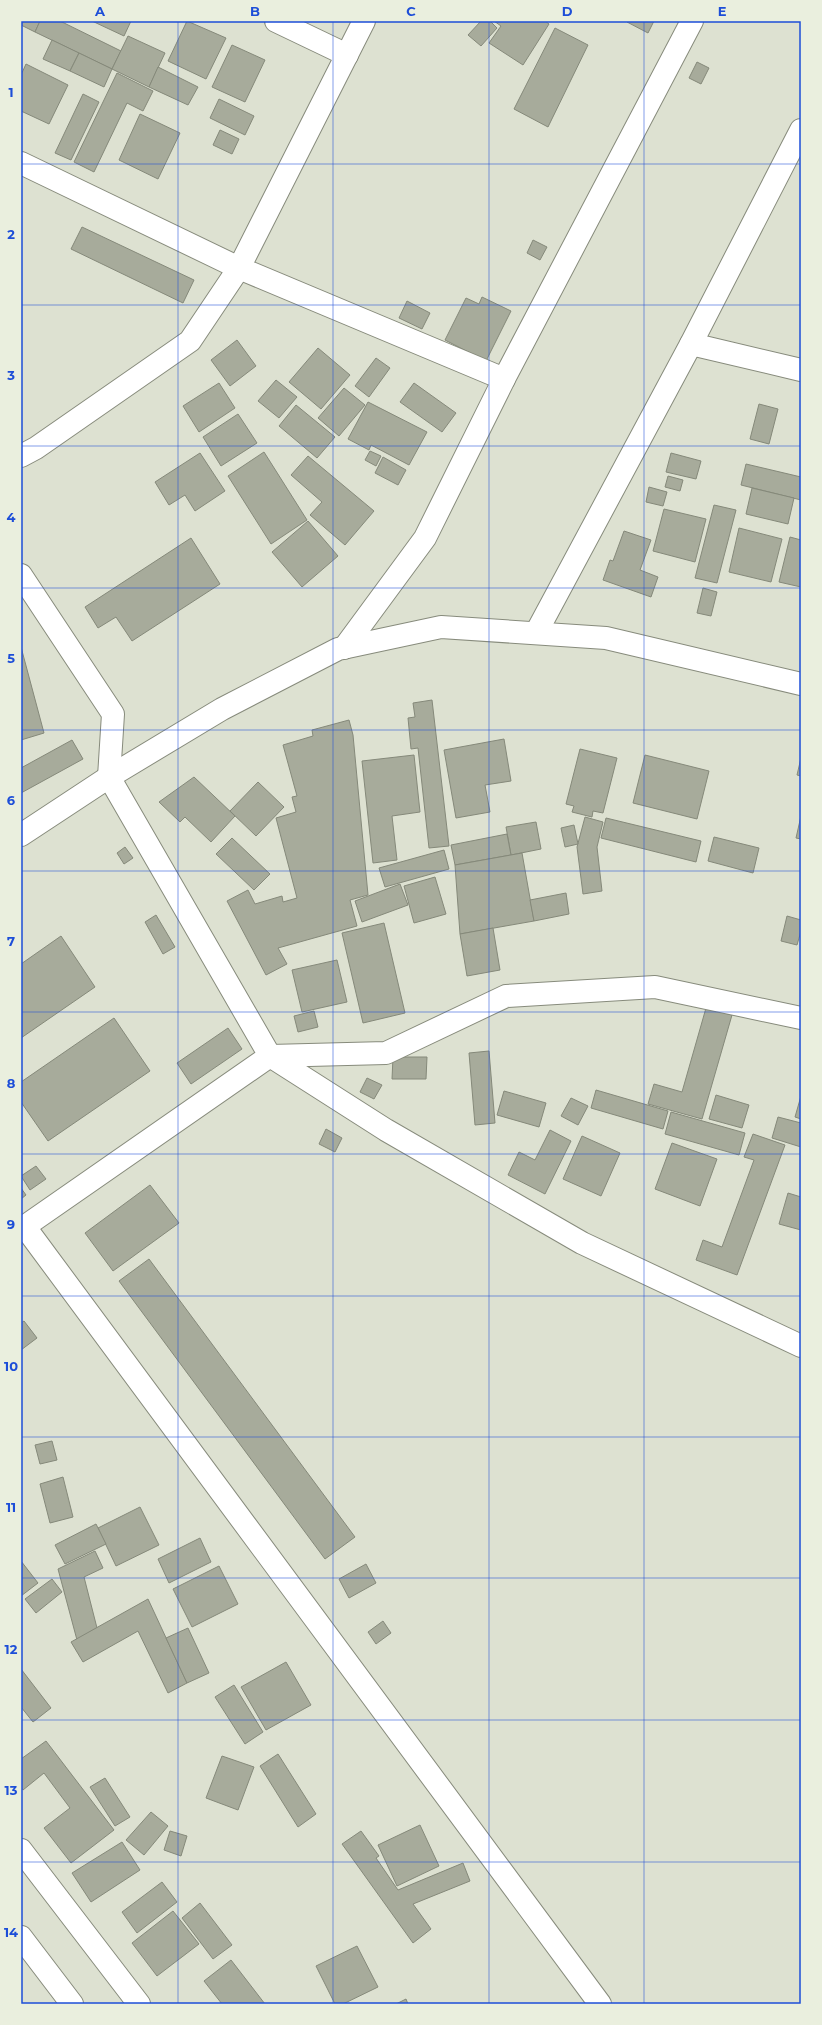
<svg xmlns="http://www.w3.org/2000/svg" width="822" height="2025" font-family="Montserrat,sans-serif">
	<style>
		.building { fill: #a7ab9b; stroke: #85897a }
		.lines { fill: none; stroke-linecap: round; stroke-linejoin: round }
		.minor-casing { stroke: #878b7c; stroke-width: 24 }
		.tertiary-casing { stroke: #878b7c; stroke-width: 24 }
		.minor { stroke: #fff; stroke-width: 22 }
		.tertiary { stroke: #fff; stroke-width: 22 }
		.grid { fill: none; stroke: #1d4ed8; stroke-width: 1; stroke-opacity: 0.55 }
		.neatline { fill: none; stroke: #1d4ed8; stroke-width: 1.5 }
		.grid-label { font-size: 13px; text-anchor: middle; font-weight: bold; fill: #1d4ed8 }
	</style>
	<rect width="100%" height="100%" fill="#dde1d1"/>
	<g class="building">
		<polygon points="23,21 40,21 35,32 21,25"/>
		<polygon points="40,21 60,21 121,51 112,69 35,32"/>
		<polygon points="92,21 131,21 124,36"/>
		<polygon points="187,21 226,38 206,79 168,61"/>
		<polygon points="481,21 490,21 497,28 481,46 468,35"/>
		<polygon points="494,21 545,21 549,24 523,65 489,43 501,26"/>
		<polygon points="628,21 654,21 648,33 627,22"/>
		<polygon points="555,28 588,45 548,127 514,109"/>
		<polygon points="128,36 165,53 149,87 112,69"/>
		<polygon points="52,40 79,53 70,71 43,59"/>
		<polygon points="232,45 265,60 245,102 212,87"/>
		<polygon points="79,53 112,69 104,87 70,71"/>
		<polygon points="697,62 709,68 701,84 689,78"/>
		<polygon points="26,64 68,85 49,124 21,111 21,75"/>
		<polygon points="158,67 198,87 188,105 149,87"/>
		<polygon points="117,73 153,91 143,111 127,103 94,172 74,162"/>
		<polygon points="83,94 99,102 71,160 55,153"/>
		<polygon points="219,99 254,116 245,135 210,118"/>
		<polygon points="140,114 180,133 158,179 119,160"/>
		<polygon points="220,130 239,139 232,154 213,145"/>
		<polygon points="82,227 194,280 183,303 71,249"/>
		<polygon points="533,240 547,247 540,260 527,253"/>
		<polygon points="482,297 511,311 486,361 445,340 466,298 479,304"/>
		<polygon points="407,301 430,313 422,329 399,318"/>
		<polygon points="237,340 256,366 230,386 211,360"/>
		<polygon points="318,348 350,375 321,409 289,382"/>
		<polygon points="376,358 390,368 369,397 355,386"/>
		<polygon points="276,380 297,397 279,418 258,401"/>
		<polygon points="219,383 235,408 199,432 183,406"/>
		<polygon points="414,383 456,413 442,432 400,402"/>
		<polygon points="344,388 365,405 339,436 318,418"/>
		<polygon points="368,402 427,432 409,465 371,445 369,450 348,439"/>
		<polygon points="759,404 778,409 769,444 750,439"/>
		<polygon points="296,405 335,437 317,458 279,426"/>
		<polygon points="238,414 257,443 221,466 203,437"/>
		<polygon points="370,451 381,456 376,466 365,460"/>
		<polygon points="264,452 307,520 271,544 228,476"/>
		<polygon points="200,453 225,491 195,511 185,495 169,505 155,482"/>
		<polygon points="671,453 701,461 696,479 666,472"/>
		<polygon points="308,456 374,511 345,545 310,515 322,502 291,475"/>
		<polygon points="383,457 406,470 398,485 375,473"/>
		<polygon points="746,464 801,477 801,500 741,485"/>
		<polygon points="668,476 683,480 680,491 665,487"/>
		<polygon points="649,487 667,492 663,506 646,502"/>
		<polygon points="752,488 794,498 788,524 746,514"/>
		<polygon points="714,505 736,510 717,583 695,578"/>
		<polygon points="664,509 706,519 695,562 653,551"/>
		<polygon points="308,521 338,556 302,587 272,552"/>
		<polygon points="739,528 782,539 771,582 729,572"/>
		<polygon points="624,531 651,540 640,570 658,577 651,597 603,580 610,560 613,561"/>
		<polygon points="790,537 801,540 801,587 779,582"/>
		<polygon points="191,538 220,584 132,641 116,617 98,628 85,607"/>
		<polygon points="703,588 717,592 711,616 697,613"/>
		<polygon points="21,647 44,733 21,740"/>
		<polygon points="432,700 449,846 429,848 418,748 411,749 408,718 415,717 413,703"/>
		<polygon points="349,720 353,735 368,895 350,900 357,926 278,948 287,964 266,975 227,901 248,890 255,904 282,896 283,902 297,898 276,818 296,812 292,797 297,796 283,745 313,736 312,730"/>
		<polygon points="504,739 511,781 485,785 490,812 456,818 444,750"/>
		<polygon points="72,740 83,759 21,793 21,768"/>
		<polygon points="580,749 617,758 603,813 593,811 592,817 572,812 574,806 566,804"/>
		<polygon points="414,755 420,812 392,816 397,860 373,863 362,761"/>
		<polygon points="645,755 709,771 697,819 633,803"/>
		<polygon points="801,758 801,776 797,775"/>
		<polygon points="194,777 235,816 211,842 185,817 180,822 159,802"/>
		<polygon points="258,782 284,807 256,836 230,811"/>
		<polygon points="801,816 801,839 796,838"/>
		<polygon points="585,817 603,822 597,847 602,891 583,894 577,847"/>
		<polygon points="606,818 701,841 696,862 601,838"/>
		<polygon points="536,822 541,849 511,855 506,827"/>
		<polygon points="574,825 578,844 565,847 561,828"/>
		<polygon points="507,834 511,855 455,865 451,845"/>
		<polygon points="714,837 759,848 753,873 708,861"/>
		<polygon points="232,838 270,874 254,890 216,854"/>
		<polygon points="125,847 133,858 124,864 117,853"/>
		<polygon points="444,850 449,869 385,887 379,868"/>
		<polygon points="522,853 534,921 460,934 455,865"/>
		<polygon points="435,877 446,914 414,923 404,886"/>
		<polygon points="400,884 408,905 362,922 355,901"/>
		<polygon points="566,893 569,914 534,921 530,900"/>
		<polygon points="156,915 175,947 163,954 145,922"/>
		<polygon points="787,916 801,920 801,931 797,945 781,941"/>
		<polygon points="384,923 405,1013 363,1023 342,933"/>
		<polygon points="493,928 500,970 467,976 460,934"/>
		<polygon points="61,936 95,987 21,1038 21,964"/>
		<polygon points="337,960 347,1002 302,1012 292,970"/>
		<polygon points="706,1008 732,1015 702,1119 648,1104 654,1084 682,1092"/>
		<polygon points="314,1011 318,1027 298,1032 294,1016"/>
		<polygon points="114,1018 150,1071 48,1141 21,1102 21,1082"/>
		<polygon points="228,1028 242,1049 191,1084 177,1063"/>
		<polygon points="489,1051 495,1123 475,1125 469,1053"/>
		<polygon points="393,1057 427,1057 426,1079 392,1079"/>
		<polygon points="367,1078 382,1085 374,1099 360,1092"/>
		<polygon points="596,1090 668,1111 663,1129 591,1108"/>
		<polygon points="504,1091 546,1103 539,1127 497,1115"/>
		<polygon points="716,1095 749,1105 742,1128 709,1119"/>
		<polygon points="801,1096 801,1119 795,1117"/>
		<polygon points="571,1098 588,1106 578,1125 561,1116"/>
		<polygon points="671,1112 745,1133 739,1155 665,1134"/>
		<polygon points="778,1117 801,1123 801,1147 772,1138"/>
		<polygon points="326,1129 342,1138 335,1152 319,1144"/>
		<polygon points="550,1130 571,1141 545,1194 508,1175 519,1152 535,1160"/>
		<polygon points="753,1134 785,1145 737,1275 696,1260 703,1240 722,1247 754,1160 744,1157"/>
		<polygon points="582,1136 620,1153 601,1196 563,1179"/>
		<polygon points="672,1143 717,1159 700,1206 655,1189"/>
		<polygon points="36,1166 46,1179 30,1190 21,1176"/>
		<polygon points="150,1185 179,1223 113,1271 85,1233"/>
		<polygon points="21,1188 26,1195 21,1199"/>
		<polygon points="788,1193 801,1197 801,1230 779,1224"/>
		<polygon points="149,1259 355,1537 325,1559 119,1281"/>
		<polygon points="24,1321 37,1338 21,1350 21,1323"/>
		<polygon points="52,1441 57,1460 40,1464 35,1445"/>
		<polygon points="63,1477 73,1517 50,1523 40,1484"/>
		<polygon points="140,1507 159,1545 116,1566 98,1528"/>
		<polygon points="96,1524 106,1544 65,1564 55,1545"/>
		<polygon points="200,1538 211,1562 169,1583 158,1559"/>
		<polygon points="95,1551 103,1568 84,1577 97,1628 77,1640 58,1569"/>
		<polygon points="21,1561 38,1583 21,1596"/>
		<polygon points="366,1564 376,1583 349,1598 339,1579"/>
		<polygon points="219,1566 238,1604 192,1627 173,1589"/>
		<polygon points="52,1579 62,1592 36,1613 25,1599"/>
		<polygon points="148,1599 187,1683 168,1693 138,1631 83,1662 71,1642"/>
		<polygon points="383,1621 391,1633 376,1644 368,1632"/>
		<polygon points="188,1628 209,1673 187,1683 166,1638"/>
		<polygon points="286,1662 311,1705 266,1730 241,1687"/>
		<polygon points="21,1669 51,1708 33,1722 21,1707"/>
		<polygon points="234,1685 263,1732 245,1744 215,1697"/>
		<polygon points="46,1741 114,1830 71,1863 44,1828 70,1808 44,1773 23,1790 21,1787 21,1759"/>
		<polygon points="278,1754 316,1814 298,1827 260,1766"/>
		<polygon points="222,1756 254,1767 238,1810 206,1798"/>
		<polygon points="105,1778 130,1817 115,1826 90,1787"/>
		<polygon points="151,1812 168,1826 144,1855 126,1840"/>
		<polygon points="420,1825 439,1866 397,1886 378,1845"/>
		<polygon points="170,1831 187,1836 181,1856 164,1850"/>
		<polygon points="361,1831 379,1856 376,1858 398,1890 463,1863 470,1881 413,1904 431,1929 413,1943 342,1844"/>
		<polygon points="122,1842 140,1870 91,1902 72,1873"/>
		<polygon points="162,1882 177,1902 137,1933 122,1912"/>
		<polygon points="200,1903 232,1945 213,1959 182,1918"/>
		<polygon points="173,1911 199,1944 157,1976 132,1943"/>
		<polygon points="357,1946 378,1987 343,2004 335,2004 316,1966"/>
		<polygon points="231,1960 265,2004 222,2004 204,1981"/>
		<polygon points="406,1999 408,2004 396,2004"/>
	</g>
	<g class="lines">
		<defs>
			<g id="minor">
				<polyline points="276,21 347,55"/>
				<polyline points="21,163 239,268 504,379"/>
				<polyline points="691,344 801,370"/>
				<polyline points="21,456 36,448 190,341 239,268 364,21"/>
				<polyline points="21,575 113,714 109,777 270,1056 386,1130 582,1243 801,1346"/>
				<polyline points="536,633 691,344 801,130"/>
				<polyline points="344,648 425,538 504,379 692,21"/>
				<polyline points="25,1227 600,2004"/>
				<polyline points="21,1229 270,1056 386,1053 506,996 655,987 801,1018"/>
				<polyline points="21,1850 139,2004"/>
				<polyline points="21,1937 72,2004"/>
			</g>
			<polyline id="tertiary" points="21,835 109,777 222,709 338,649 441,627 606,638 801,684"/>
		</defs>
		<use href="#minor" class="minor-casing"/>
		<use href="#tertiary" class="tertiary-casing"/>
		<use href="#minor" class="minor"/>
		<use href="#tertiary" class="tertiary"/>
	</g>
	<path class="grid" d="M178,21v1983M333,21v1983M489,21v1983M644,21v1983M21,164h780M21,305h780M21,446h780M21,588h780M21,730h780M21,871h780M21,1012h780M21,1154h780M21,1296h780M21,1437h780M21,1578h780M21,1720h780M21,1862h780"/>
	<rect width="822" height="2025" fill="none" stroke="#eaefde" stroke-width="44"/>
	<rect x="22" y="22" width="778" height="1981" class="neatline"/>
	<g class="grid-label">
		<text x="100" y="16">A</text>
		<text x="255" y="16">B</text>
		<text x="411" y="16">C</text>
		<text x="567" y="16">D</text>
		<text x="722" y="16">E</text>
		<text x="11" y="97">1</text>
		<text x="11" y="239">2</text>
		<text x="11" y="380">3</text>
		<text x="11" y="522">4</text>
		<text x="11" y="663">5</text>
		<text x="11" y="805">6</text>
		<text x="11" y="946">7</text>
		<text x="11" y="1088">8</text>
		<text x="11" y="1229">9</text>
		<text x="11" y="1371">10</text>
		<text x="11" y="1512">11</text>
		<text x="11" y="1654">12</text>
		<text x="11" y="1795">13</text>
		<text x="11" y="1937">14</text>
	</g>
</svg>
